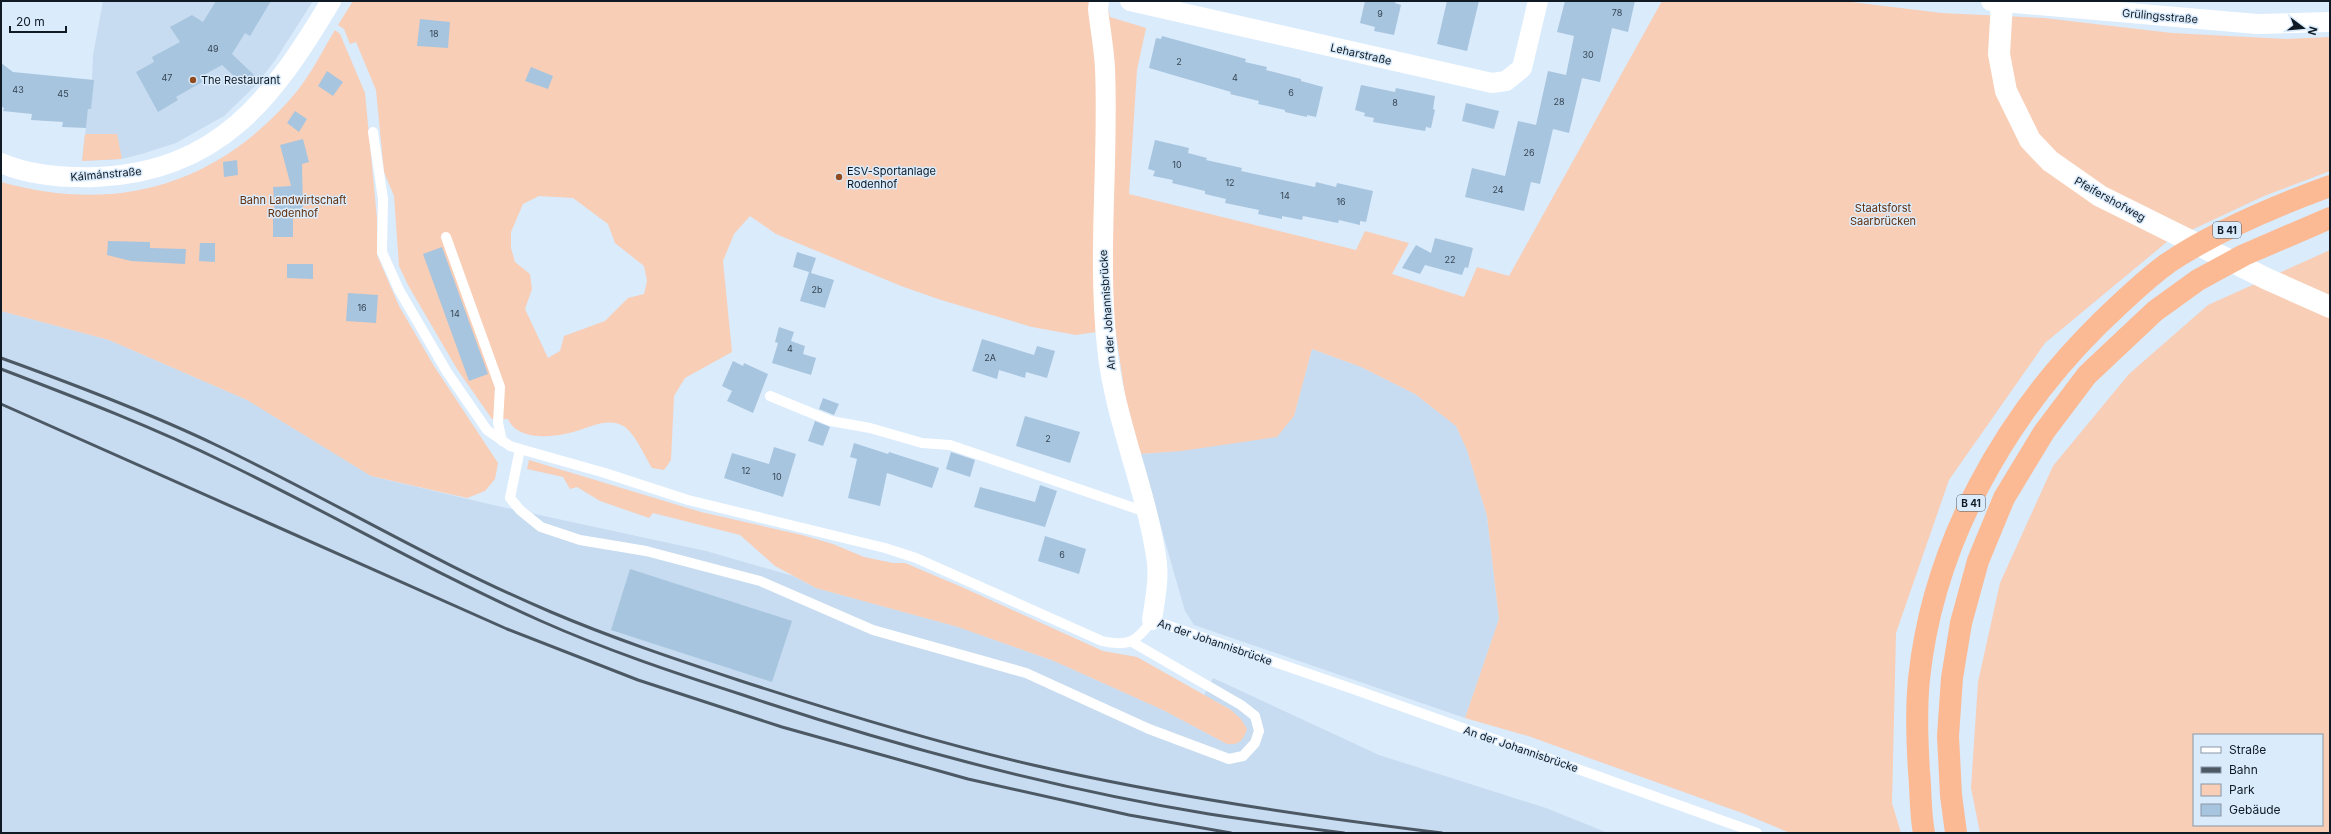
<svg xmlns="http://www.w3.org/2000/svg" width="2331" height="834" font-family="Inter,sans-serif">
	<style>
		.built { fill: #c7dcf0 }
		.green { fill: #f8ceb6; fill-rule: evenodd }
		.building { fill: #a8c5df }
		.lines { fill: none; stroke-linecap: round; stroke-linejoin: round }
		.service { stroke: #fff; stroke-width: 10 }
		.minor { stroke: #fff; stroke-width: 20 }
		.tertiary { stroke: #fff; stroke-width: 22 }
		.trunk { stroke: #fbba94; stroke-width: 22 }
		.rail { stroke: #4c5965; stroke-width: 3 }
		.poi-dot { fill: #904c1f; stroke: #daebfc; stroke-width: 1.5 }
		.labels { text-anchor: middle; stroke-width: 3; stroke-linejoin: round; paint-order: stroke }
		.number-label { font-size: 9px; fill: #354553 }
		.shield { fill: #daebfc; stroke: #4c5965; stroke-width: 1 }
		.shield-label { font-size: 10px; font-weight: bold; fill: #0f1a24 }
		.street-label { font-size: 11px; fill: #0f1a24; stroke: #daebfc }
		.poi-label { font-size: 11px; fill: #0f1a24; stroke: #daebfc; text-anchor: start }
		.park-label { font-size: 11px; fill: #63300d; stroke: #daebfc }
	</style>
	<rect width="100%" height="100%" fill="#daebfc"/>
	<g class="built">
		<polygon points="103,1 313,1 276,59 256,85 224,116 176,143 145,153 122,159 82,161 88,109 91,109 93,55"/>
		<polygon points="1,311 109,340 247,400 371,476 493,505 706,551 793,576 816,588 958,627 1054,661 1163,710 1227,744 1231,710 1204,695 1213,678 1379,755 1546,808 1608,833 1,833"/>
		<polygon points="1312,349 1361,367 1415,394 1456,426 1467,450 1487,516 1499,619 1465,718 1194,625 1185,611 1140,454 1181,451 1294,416"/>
	</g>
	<g class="green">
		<path d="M353,1h742l13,7 2,9 36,11 -9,42 -8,124 227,56 9,-19 44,12 -17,31 72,23 13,-30 32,9 153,-275h181l99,12 102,5 128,15 114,6 44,-2v134l-66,25 -96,45 -123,102 -96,137 -53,153 -4,170 9,30h-111l-48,-20 -214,-77 -63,-18 34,-99 -12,-103 -20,-66 -11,-24 -41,-32 -54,-27 -49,-18 -18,67 -17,21 -96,14 -41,3 -15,-59 -10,-68 -20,1 1,4 -20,3 -44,-8 -91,-27 -40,-14 -125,-52 -26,-18 -16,18 -11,27 9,91 -47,26 -11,18 -3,64 -7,10 -12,-2c-8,-13 -15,-31 -27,-41 -17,-12 -40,3 -56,6 -19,5 -52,7 -61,-14h-16l-35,-50 -49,-84 -9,-19 -5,-70 -10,-24 -8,-82 -20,-48 -6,2 -6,-15 -6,-4zM539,196l34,2 35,26 7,19 29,23 3,15 -3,13 -16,4 -23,23 -41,15 -4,15 -12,7 -23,-49 7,-20 -2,-15 -15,-12 -4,-14v-16l12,-28z"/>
		<path d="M335,30l5,4 25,59 12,126v36l22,51 35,60 64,97 -3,16 -10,12 -18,7 -96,-22 -124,-76 -138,-60 -108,-29v-129c117,33 220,2 297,-92 14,-18 25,-40 37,-60z"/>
		<polygon points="85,134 117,134 122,159 82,161"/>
		<path d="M2330,250v583h-350l-9,-45 7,-106 22,-99 53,-117 76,-92 79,-69zM2194,735h128v90h-128z"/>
		<path d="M529,460l172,52 101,23 31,9 31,13 29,6h12l59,25 139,63 34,6 94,53 10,9 6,10c-4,11 -7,16 -20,15l-64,-34 -109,-49 -96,-34 -142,-39 -41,-22 -35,-31 -87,-22 -4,5 -49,-17 -23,-14 -7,2 -7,-12 -36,-8z"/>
	</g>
	<g class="building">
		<polygon points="216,1 271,1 250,36 245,33 232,54 255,76 245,86 222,65 200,77 202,82 176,97 178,100 158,112 136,72 154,62 152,57 180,42 170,27 192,15 203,22"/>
		<polygon points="1365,1 1395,1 1395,3 1401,5 1394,35 1374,31 1375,27 1360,23"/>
		<polygon points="1447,1 1479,1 1467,51 1437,44"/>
		<polygon points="1565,1 1635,1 1628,32 1612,28 1600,82 1582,78 1569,133 1553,129 1540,184 1531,182 1524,211 1465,197 1472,168 1505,176 1518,121 1536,125 1548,71 1566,75 1574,36 1557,32"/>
		<polygon points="420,19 450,22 448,48 417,46"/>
		<polygon points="1162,36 1246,59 1245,62 1267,67 1266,70 1301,79 1301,81 1323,87 1316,117 1307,115 1307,117 1285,112 1285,110 1258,104 1259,101 1230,94 1231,92 1149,68 1156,38 1161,39"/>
		<polygon points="1,63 13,72 94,80 91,109 88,109 86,128 62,127 63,122 31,120 32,114 3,111 4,108 1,106"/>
		<polygon points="531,67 553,76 548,89 525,81"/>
		<polygon points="327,71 343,82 333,96 318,86"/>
		<polygon points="1361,85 1395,92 1396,88 1435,96 1433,109 1435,110 1431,128 1426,127 1425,131 1373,122 1374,118 1364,116 1365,113 1355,110"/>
		<polygon points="1466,103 1499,111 1494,129 1462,121"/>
		<polygon points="295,111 307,119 299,132 287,123"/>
		<polygon points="303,139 309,162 302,164 303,211 293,211 293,237 273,237 273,216 275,216 273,187 291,186 280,145"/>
		<polygon points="1155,140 1189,148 1188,153 1207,158 1206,160 1242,168 1241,171 1315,187 1316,182 1336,187 1337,183 1373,191 1366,222 1360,221 1360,225 1339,220 1338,223 1303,216 1302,220 1282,216 1282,219 1258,214 1259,210 1225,203 1226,199 1205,194 1205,191 1172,183 1173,180 1153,176 1155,171 1148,169"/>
		<polygon points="237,160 238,175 224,177 223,162"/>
		<polygon points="1435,238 1473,248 1468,268 1465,267 1462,275 1425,265 1420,274 1402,268 1416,245 1431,253"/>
		<polygon points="108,241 150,242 150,248 186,249 185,264 131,261 107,255"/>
		<polygon points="200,243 215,243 215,262 199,261"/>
		<polygon points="442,247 488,374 469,381 423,254"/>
		<polygon points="797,252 816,258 811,273 834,280 825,308 800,301 809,272 793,267"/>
		<polygon points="287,264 313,264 313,279 287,278"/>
		<polygon points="348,293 378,295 376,323 346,321"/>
		<polygon points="779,327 794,332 791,341 805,346 803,354 816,358 811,375 772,363 778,343 775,342"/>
		<polygon points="982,339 1034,355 1037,346 1055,351 1047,378 1026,372 1025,378 999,370 997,379 972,371"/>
		<polygon points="733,361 743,366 744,363 768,374 753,413 727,401 732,391 722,386"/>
		<polygon points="823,398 839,404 834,415 819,409"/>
		<polygon points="1025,416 1080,432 1070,463 1016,446"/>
		<polygon points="815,421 830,427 823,446 808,441"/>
		<polygon points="854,443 888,454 889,452 939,468 932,488 887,473 880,506 848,498 857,459 850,457"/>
		<polygon points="774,447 796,454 783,497 724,478 732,453 769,464"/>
		<polygon points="951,452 975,460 970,477 946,469"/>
		<polygon points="1040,485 1057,491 1045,527 974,507 980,487 1035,502"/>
		<polygon points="1045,536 1086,549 1079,574 1038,561"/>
		<polygon points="630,569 792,621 772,682 611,630"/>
	</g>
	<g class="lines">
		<g class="service">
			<path d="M373,132l10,67 -1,53 17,38 48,82 40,58 23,16 10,3 85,24 83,27 197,48 31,10 186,83c26,6 35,1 50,-21l204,70 401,143"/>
			<polyline points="446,237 500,387 498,423 502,441"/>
			<polyline points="770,396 831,421 870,428 922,443 950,445 1146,512"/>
			<polyline points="520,449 510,498 520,510 541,527 580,540 646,551 760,581 873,630 1026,673 1149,729 1229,759 1243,756 1255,743 1259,731 1255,716 1241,705 1132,642"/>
		</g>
		<g class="minor">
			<path d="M1099,1l-1,8c2,19 6,39 7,59 4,93 -8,186 2,279 7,71 38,138 49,209 4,21 -1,43 -4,64"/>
			<polyline points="1130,1 1492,83 1506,81 1522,68 1538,1"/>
			<polyline points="1991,1 2257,24 2330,22"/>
			<path d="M1,163c30,13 63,15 95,14 123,-5 177,-79 235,-176"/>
		</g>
		<polyline class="tertiary" points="2002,2 1999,54 2006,91 2030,140 2050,161 2100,196 2267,279 2330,307"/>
		<g class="trunk">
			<path d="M1924,833c-4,-20 -3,-42 -5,-62 -2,-31 -3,-62 0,-92 14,-135 85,-261 180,-355 22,-21 44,-43 69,-61 49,-33 107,-57 162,-77"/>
			<polyline points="1956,833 1951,795 1948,736 1952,678 1961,623 1978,561 2004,498 2044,432 2087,375 2155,311 2198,280 2244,255 2330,218"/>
		</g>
		<g class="rail">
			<path d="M1,358c72,26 144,53 213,86 114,54 221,119 337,168 61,26 124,47 187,68 98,32 195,62 295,85 135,31 272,51 409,68"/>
			<path d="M1,369c76,29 152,58 225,94 106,51 207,110 315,158 65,29 134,52 202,74 152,51 308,93 466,119 45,7 90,13 135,19"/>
			<polyline points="1,404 507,629 638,680 782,727 968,779 1129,815 1231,833"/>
		</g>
	</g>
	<g class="poi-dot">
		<circle cx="193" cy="80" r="4"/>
		<circle cx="839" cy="177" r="4"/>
	</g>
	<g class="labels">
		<g class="number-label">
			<text x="1617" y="16">78</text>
			<text x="1380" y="17">9</text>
			<text x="434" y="37">18</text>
			<text x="213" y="52">49</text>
			<text x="1588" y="58">30</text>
			<text x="1179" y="65">2</text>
			<text x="167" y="81">47</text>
			<text x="1235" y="81">4</text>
			<text x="18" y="93">43</text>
			<text x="1291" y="96">6</text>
			<text x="63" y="97">45</text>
			<text x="1559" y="105">28</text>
			<text x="1395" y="106">8</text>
			<text x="1529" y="156">26</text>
			<text x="1177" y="168">10</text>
			<text x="1230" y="186">12</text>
			<text x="1498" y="193">24</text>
			<text x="1285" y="199">14</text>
			<text x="1341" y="205">16</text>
			<text x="1450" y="263">22</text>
			<text x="817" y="293">2b</text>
			<text x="362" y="311">16</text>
			<text x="455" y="317">14</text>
			<text x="790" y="352">4</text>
			<text x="990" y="361">2A</text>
			<text x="1048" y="442">2</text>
			<text x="746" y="474">12</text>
			<text x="777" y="480">10</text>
			<text x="1062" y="558">6</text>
		</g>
		<g class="shield">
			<rect x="2213" y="222" width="28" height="16" rx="3"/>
			<rect x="1957" y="495" width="28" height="16" rx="3"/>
		</g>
		<g class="shield-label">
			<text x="2227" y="234">B 41</text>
			<text x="1971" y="507">B 41</text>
		</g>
		<g class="street-label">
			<text transform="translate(2160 16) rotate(5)" y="4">Grülingsstraße</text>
			<text transform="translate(1361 54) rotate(13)" y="4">Leharstraße</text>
			<text transform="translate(106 174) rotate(-5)" y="4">Kálmánstraße</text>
			<text transform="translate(2110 199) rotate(29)" y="4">Pfeifershofweg</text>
			<text transform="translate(1107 310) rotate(-94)" y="4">An der Johannisbrücke</text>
			<text transform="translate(1215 642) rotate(19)" y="4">An der Johannisbrücke</text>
			<text transform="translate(1521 749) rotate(19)" y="4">An der Johannisbrücke</text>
		</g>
		<g class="poi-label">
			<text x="201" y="84">The Restaurant</text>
			<text x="847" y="175">ESV-Sportanlage<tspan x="847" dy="13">Rodenhof</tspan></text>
		</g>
		<g class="park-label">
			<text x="293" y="204">Bahn Landwirtschaft<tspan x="293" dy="13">Rodenhof</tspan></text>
			<text x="1883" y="212">Staatsforst<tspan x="1883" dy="13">Saarbrücken</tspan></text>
		</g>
	</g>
	<rect width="2331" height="834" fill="none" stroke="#0f1a24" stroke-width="4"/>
	<rect x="2193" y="734" width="130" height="92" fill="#daebfc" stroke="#8997a6"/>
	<rect x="2201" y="747" width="20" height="6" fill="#ffffff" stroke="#8997a6"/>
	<text x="2229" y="754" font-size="12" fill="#0f1a24">Straße</text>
	<rect x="2201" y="767" width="20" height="6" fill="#4c5965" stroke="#8997a6"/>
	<text x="2229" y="774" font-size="12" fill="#0f1a24">Bahn</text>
	<rect x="2201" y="784" width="20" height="12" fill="#f8ceb6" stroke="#8997a6"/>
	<text x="2229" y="794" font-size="12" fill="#0f1a24">Park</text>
	<rect x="2201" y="804" width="20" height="12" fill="#a8c5df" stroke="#8997a6"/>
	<text x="2229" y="814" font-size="12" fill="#0f1a24">Gebäude</text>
	<g transform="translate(2303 28) rotate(106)" stroke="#daebfc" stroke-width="3" paint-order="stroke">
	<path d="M0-3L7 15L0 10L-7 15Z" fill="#0f1a24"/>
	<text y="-6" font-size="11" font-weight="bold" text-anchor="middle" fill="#0f1a24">N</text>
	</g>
	<path d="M10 26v6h56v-6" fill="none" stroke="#0f1a24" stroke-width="2"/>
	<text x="16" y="26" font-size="12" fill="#0f1a24" stroke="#daebfc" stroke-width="3" paint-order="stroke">20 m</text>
</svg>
